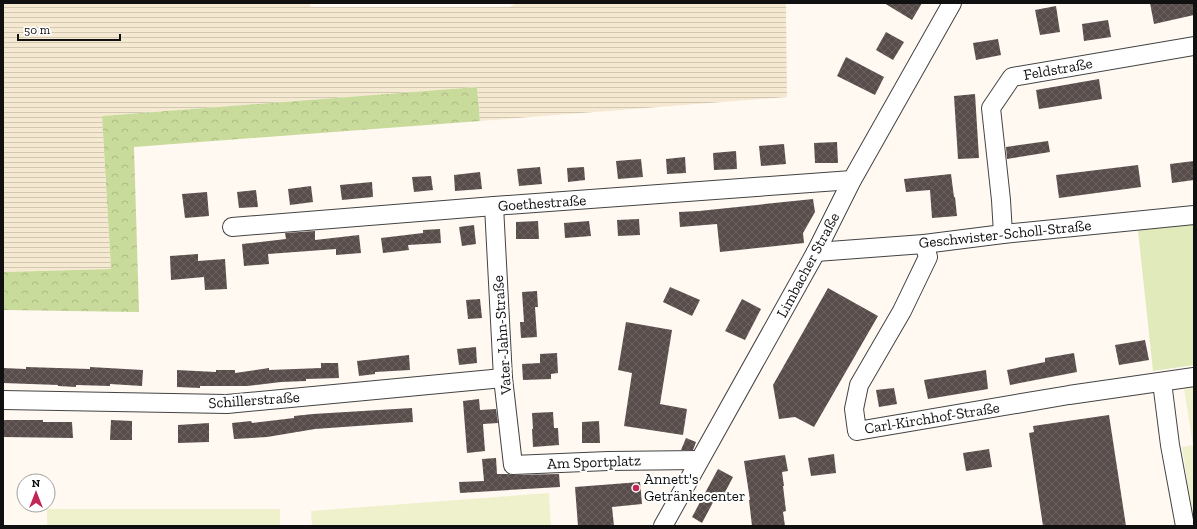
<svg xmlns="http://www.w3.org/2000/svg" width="1197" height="529" font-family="'Zilla Slab',serif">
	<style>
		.farmland { fill: url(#farmland-rules) }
		.forest { fill: url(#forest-crowns) }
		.park { fill: #e0eabb }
		.pitch { fill: #eff1cd }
		.building { fill: url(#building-cross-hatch) }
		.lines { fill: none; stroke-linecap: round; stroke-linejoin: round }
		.minor-casing { stroke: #434343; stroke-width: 20 }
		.minor { stroke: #fff; stroke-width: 18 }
		.poi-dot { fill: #c22657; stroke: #fff; stroke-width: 1.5 }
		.labels { text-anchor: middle; stroke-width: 4; stroke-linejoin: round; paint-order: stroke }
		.street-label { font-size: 15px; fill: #101010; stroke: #fff }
		.poi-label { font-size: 15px; fill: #101010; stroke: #fff; text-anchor: start }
	</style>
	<defs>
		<pattern id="farmland-rules" width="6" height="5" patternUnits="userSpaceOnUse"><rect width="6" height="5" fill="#f6e9d2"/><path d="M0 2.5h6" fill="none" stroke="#d2c7b3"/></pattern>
		<pattern id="forest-crowns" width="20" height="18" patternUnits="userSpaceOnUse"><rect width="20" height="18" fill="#c9db9a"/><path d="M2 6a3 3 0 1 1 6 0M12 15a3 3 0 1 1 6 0" fill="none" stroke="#acbb84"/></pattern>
		<pattern id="building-cross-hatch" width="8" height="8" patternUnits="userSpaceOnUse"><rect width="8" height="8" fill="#594d4c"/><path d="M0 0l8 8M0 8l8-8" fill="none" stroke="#6c6261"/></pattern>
	</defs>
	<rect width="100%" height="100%" fill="#fff9f2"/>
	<polygon class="farmland" points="3,3 309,3 311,7 510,7 516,3 786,3 787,97 480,121 477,87 102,116 111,269 3,272"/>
	<polygon class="forest" points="477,87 480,121 134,147 139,312 3,310 3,272 111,269 102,116"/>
	<polygon class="park" points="1194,207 1194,365 1153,371 1136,212"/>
	<g class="pitch">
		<polygon points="1194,387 1194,523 1182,447 1193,445 1184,389"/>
		<polygon points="549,493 551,526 312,526 311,511"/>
		<rect x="47" y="509" width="233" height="17"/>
	</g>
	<g class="building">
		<polygon points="884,3 922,3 912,20"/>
		<polygon points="1150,3 1194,3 1194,15 1154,24"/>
		<polygon points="1056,6 1060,32 1040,35 1035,10"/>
		<polygon points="1108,20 1111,37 1084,41 1082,24"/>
		<polygon points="886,32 904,42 893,60 876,50"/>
		<polygon points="998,39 1001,55 976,60 973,43"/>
		<polygon points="846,57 884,77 875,95 837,76"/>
		<polygon points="1099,79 1102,99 1039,109 1036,90"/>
		<polygon points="975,94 979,158 958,159 954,96"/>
		<polygon points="1048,141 1050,152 1007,159 1006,147"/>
		<polygon points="837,142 838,163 815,163 814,143"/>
		<polygon points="784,144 786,164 761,166 759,146"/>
		<polygon points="736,151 737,169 714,170 713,153"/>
		<polygon points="685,157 686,173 667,174 666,159"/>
		<polygon points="641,159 643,177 618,179 616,161"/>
		<polygon points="1194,161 1194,180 1172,183 1170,164"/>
		<polygon points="1138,165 1141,187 1059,198 1056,175"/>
		<polygon points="540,167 542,184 519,186 517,169"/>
		<polygon points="584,167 585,180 568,182 567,168"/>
		<polygon points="480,172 482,189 455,191 454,175"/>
		<polygon points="951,174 954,197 955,197 957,216 932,218 930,190 906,192 904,179"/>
		<polygon points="431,176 433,190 414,192 412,177"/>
		<polygon points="372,182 373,197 342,200 340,185"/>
		<polygon points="311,186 313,202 290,205 288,189"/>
		<polygon points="256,190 258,207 239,208 237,192"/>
		<polygon points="207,192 209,216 185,218 182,194"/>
		<polygon points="813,199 815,212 803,233 804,243 720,252 717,224 680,227 679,212 699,211"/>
		<polygon points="639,219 640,235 618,236 617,220"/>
		<polygon points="538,221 539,239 516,239 516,222"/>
		<polygon points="589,221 591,236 565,238 564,223"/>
		<polygon points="474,225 476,244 462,246 459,227"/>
		<polygon points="440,229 441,243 408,245 409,250 383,253 381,238 423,233 423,230"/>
		<polygon points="315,231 315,240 359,235 361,253 336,255 336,249 268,254 269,264 244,266 242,244 286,239 285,233"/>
		<polygon points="198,254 198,261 225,259 227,289 205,290 204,277 171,280 170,256"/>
		<polygon points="670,287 700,300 692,316 663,302"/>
		<polygon points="828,288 878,316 814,427 795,417 779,419 773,385"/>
		<polygon points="537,291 538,307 535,307 537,337 521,338 520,322 524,322 522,292"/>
		<polygon points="480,299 482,318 468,319 466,300"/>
		<polygon points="742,299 761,309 745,340 725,331"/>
		<polygon points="626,322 672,330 660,404 687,409 683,435 624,426 632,373 618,370"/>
		<polygon points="1145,340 1149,360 1119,365 1115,345"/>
		<polygon points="476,347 477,363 459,365 457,349"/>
		<polygon points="557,353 558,373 551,374 551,379 523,380 522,364 540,363 540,354"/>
		<polygon points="1074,353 1077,372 1010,385 1007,370 1045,362 1045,358"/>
		<polygon points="409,355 410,370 375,372 375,374 359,376 357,361"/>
		<polygon points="321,363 338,363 339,378 306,379 306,381 281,382 247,386 200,386 200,388 177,387 177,370 216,372 216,370 235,370 235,373 269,368 269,370 321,368"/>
		<polygon points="26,367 90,369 90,367 143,370 142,386 110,384 110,386 76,385 76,387 58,386 58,385 3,383 3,368 26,369"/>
		<polygon points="986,370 988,389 928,399 924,380"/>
		<polygon points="894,388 897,404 879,407 876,390"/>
		<polygon points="479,399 480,410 496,409 498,423 483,424 485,451 467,453 463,401"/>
		<polygon points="412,408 413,422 315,429 267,437 234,439 232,423 251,421 252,423 294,418 294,416 313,414"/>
		<polygon points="553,412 554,428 558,428 559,445 533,447 532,429 533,429 532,413"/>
		<polygon points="1109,415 1126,526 1043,526 1029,433 1034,432 1033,426"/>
		<polygon points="3,420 43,420 43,422 72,422 73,438 3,437"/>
		<polygon points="111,420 132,421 132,440 110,440"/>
		<polygon points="599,421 600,443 582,443 582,422"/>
		<polygon points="209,423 209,442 178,443 178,425"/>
		<polygon points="686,438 696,442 693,450 681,450"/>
		<polygon points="989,449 992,467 966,471 963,453"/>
		<polygon points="834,454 836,473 811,476 808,458"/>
		<polygon points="785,455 788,471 782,472 784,486 783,486 786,511 783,512 785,526 752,526 749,500 750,500 744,461"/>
		<polygon points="496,458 497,474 508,474 513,475 559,474 560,487 460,493 459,482 484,481 482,459"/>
		<polygon points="718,469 733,477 722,498 717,495 702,523 692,517"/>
		<polygon points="640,482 642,504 612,507 614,526 578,526 575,487"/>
	</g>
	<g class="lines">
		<defs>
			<g id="minor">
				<polyline points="494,206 503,378 513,465 608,461 699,460"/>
				<polyline points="232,227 494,206 852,180"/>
				<polyline points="1003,234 1001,200 991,108 1012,77 1194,46"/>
				<polyline points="924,244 928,257 902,311 859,385 854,409 857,431 1069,395 1194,377"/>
				<polyline points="816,252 924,244 1003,234 1194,215"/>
				<polyline points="1162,382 1170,445 1185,526"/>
				<polyline points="3,400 227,404 503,378"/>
				<polyline points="663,526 816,252 852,180 952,3"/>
			</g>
		</defs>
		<use href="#minor" class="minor-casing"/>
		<use href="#minor" class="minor"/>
	</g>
	<circle class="poi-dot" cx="636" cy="488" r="4"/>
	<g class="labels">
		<g class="street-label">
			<text transform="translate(1058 69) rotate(-10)" y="5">Feldstraße</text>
			<text transform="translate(542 203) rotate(-4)" y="5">Goethestraße</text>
			<text transform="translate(1005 234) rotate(-6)" y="5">Geschwister-Scholl-Straße</text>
			<text transform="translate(808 265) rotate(-62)" y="5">Limbacher Straße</text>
			<text transform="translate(502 335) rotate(-94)" y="5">Vater-Jahn-Straße</text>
			<text transform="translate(254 400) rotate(-4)" y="5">Schillerstraße</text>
			<text transform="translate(932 418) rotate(-9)" y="5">Carl-Kirchhof-Straße</text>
			<text transform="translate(594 462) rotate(-2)" y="5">Am Sportplatz</text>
		</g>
		<g class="poi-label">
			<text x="644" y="484">Annett's<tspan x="644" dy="17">Getränkecenter</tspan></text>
		</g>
	</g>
	<rect width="1197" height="529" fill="none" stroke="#101010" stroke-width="8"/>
	<g transform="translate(36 493)"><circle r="19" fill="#ffffff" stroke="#9f9f9f"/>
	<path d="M0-3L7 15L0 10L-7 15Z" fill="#c22657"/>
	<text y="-6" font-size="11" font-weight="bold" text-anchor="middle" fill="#101010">N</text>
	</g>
	<path d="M18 34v6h102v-6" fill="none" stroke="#101010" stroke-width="2"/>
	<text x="24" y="34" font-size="12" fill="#101010" stroke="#ffffff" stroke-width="3" paint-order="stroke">50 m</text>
</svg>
